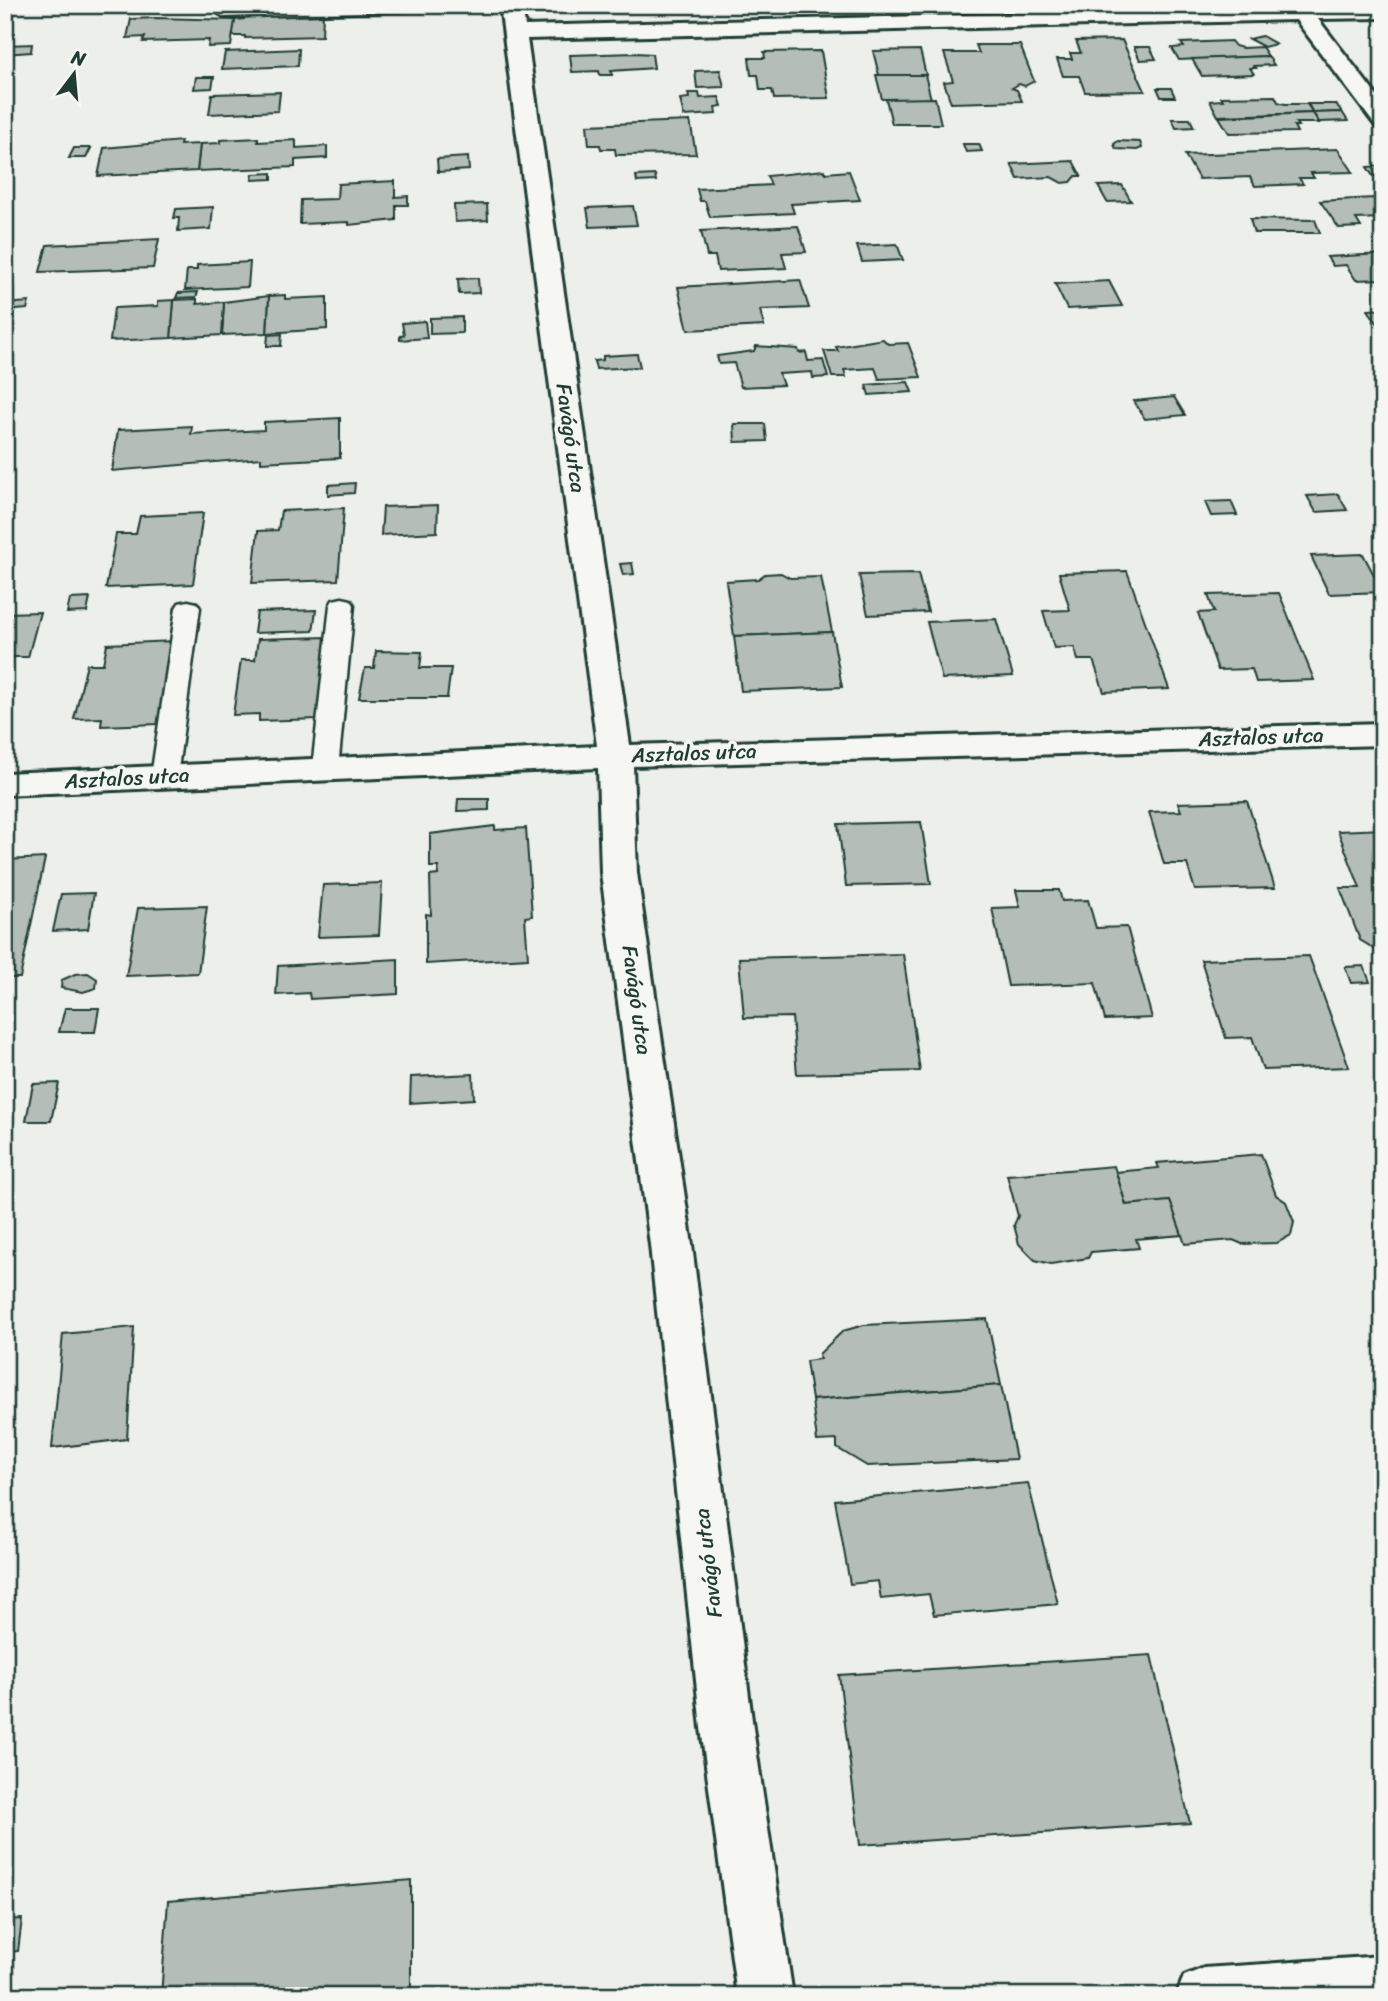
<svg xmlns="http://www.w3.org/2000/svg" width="1388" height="2001" font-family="Sriracha,sans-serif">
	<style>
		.building { fill: #b4bdb8; stroke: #1f3d34; stroke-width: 2 }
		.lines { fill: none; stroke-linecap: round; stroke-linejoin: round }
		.service-casing { stroke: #1f3d34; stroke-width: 5 }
		.minor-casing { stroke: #1f3d34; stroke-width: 6 }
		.service { fill: #f6f6f2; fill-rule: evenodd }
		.minor { fill: #f6f6f2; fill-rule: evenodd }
		.labels { text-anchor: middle; stroke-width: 7; stroke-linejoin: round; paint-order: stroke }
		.street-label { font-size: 21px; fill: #1f3d34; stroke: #f6f6f2 }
	</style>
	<rect width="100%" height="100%" fill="#edefea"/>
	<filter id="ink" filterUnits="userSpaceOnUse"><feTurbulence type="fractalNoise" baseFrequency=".0143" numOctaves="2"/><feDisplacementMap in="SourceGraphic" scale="14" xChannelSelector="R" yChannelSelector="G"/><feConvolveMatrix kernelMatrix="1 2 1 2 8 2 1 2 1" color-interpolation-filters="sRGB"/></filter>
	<g filter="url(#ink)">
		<g class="building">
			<polygon points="323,14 322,36 245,38 245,36 232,36 235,20 244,19 244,16"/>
			<polygon points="156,18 235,20 231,46 208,47 209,40 143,42 145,37 127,38 131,19"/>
			<polygon points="1262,36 1276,44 1264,47 1249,39"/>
			<polygon points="1122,40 1145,91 1085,92 1079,76 1063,76 1057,59 1072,59 1070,53 1081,53 1076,41"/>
			<polygon points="1231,41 1235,46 1242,48 1262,47 1268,56 1179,60 1172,48 1184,47 1181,43"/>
			<polygon points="32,44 31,52 5,54 7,45"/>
			<polygon points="976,45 1020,45 1034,81 1025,86 1019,84 1012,88 1017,90 1022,101 951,103 944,82 953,81 944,53 979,53"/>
			<polygon points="1134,47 1150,47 1156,59 1140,60"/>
			<polygon points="299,49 298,66 222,69 225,52"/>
			<polygon points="920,50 926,75 879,75 873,51"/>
			<polygon points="821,51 829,98 774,99 772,90 760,90 758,75 751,75 749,58 765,58 764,52"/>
			<polygon points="636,53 652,54 654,68 611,71 612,75 600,75 599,71 572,72 570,55"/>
			<polygon points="1268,56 1274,65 1254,66 1256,68 1250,68 1254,74 1202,76 1192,59"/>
			<polygon points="720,70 724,87 697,88 695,71"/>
			<polygon points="876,75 925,75 931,99 882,99"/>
			<polygon points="196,77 214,77 212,88 194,89"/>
			<polygon points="1157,88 1171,88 1175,97 1161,97"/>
			<polygon points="280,92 278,111 209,114 212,94"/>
			<polygon points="688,93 699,93 700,98 719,97 722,106 715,107 716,114 684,116 680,99 689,98"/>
			<polygon points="1275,96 1278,102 1285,104 1307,104 1313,113 1218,116 1210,101 1223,100 1221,97"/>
			<polygon points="935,98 941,124 892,124 886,99"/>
			<polygon points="1308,104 1336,104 1342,112 1313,113"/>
			<polygon points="1342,112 1348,121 1319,122 1313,113"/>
			<polygon points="1313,113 1319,123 1296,123 1298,126 1294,126 1297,132 1229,133 1219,117"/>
			<polygon points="1172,119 1190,119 1194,127 1176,128"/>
			<polygon points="690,121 696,154 616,155 615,149 601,149 600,145 589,145 587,125"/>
			<polygon points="258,138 258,142 296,140 296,148 327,146 327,158 295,160 295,167 197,171 200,144 220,143 220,140"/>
			<polygon points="181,141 180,145 200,144 197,171 98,176 104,148"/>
			<polygon points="1118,141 1140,142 1142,148 1137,150 1116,149 1114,144"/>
			<polygon points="963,144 979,144 982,151 966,152"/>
			<polygon points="74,148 91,148 86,158 69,158"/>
			<polygon points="1338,149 1353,172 1311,173 1314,178 1299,178 1303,184 1255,186 1250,177 1199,179 1185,155"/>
			<polygon points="468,157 469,170 438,172 437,159"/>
			<polygon points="1073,161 1081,176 1076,176 1071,182 1062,183 1051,177 1018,179 1011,164"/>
			<polygon points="1380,166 1383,175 1373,176 1367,167"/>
			<polygon points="824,170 826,173 849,171 860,200 791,204 794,213 710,217 705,201 700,201 697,189 771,185 767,176"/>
			<polygon points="272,173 272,179 252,180 253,174"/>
			<polygon points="655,175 656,181 637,182 636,176"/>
			<polygon points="395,181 395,197 408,196 408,205 396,205 396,220 349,225 349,222 300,224 301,200 337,199 338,184"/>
			<polygon points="1122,185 1131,201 1107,202 1098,186"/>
			<polygon points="1374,198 1383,211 1383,218 1356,219 1361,227 1339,228 1320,201"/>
			<polygon points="487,204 488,220 455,222 454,205"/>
			<polygon points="633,206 637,225 590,227 587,208"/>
			<polygon points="213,207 211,229 178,231 179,218 174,218 176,209"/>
			<polygon points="1250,219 1315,220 1320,233 1254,233"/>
			<polygon points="798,226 806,252 782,253 786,268 718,271 715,256 707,256 701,231"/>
			<polygon points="159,239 153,268 40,272 47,245"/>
			<polygon points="897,244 903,260 862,262 857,246"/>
			<polygon points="1383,254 1383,279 1356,280 1346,265 1333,266 1327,257"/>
			<polygon points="250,262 248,287 185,290 187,270 197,270 197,265"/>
			<polygon points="478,278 479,293 459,294 458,279"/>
			<polygon points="800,280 809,308 760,310 764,326 688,330 678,287"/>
			<polygon points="1109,281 1122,306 1067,309 1055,284"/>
			<polygon points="198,292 196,297 176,298 178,293"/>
			<polygon points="285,295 285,299 327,297 327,329 267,333 269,296"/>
			<polygon points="269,296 267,333 222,335 224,302"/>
			<polygon points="197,299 197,304 224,302 222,335 171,338 174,300"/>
			<polygon points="174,300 171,338 110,341 114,308 158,306 158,301"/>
			<polygon points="29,302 27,309 5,311 5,304"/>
			<polygon points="1383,309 1383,331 1368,310"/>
			<polygon points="462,317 462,333 430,334 430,318"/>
			<polygon points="425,321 427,338 400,340 400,336 404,335 402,323"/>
			<polygon points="282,334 281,346 267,346 268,335"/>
			<polygon points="883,339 888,344 908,343 921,377 879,379 875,368 844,370 846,377 832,377 824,351 838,351 836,347"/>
			<polygon points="756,346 798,349 799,353 806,352 808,361 823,360 828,377 813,378 812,372 779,374 783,385 741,387 734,363 719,364 717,356 754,351"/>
			<polygon points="637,354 640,367 596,369 594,361 603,360 603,356"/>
			<polygon points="908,382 912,392 869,395 866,385"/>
			<polygon points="1174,397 1185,415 1145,419 1134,401"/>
			<polygon points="340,418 340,458 261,462 261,458 112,471 118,430 192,426 191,434 264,430 264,422"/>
			<polygon points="734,424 765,424 767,441 735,442"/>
			<polygon points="355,483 354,493 328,495 328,485"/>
			<polygon points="1338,494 1347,510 1316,512 1307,496"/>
			<polygon points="1231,501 1237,515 1211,516 1205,502"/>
			<polygon points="438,505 437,532 381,535 383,507"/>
			<polygon points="344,508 338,580 252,583 258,531 278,530 281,511"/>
			<polygon points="203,513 193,584 106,588 116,534 136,534 140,516"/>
			<polygon points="1363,554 1383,592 1329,594 1311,556"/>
			<polygon points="632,563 634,574 623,575 620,564"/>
			<polygon points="1127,571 1169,689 1104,692 1093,660 1078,660 1074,647 1054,648 1043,611 1070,610 1059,573"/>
			<polygon points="781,573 790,578 821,577 832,632 734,636 726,581 758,579 765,574"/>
			<polygon points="918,574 928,612 868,615 859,575"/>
			<polygon points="1279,593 1314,680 1256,682 1252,669 1218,670 1198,613 1214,612 1208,595"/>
			<polygon points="90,598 87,612 67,613 70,599"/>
			<polygon points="316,610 313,631 254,633 257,612"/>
			<polygon points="40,612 28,657 13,657 5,687 5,613"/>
			<polygon points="996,619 1013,676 942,679 927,622"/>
			<polygon points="832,632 842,687 741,691 734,636"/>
			<polygon points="327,637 318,719 259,721 259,714 233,715 241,660 255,660 258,639"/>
			<polygon points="174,641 159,724 101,726 102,718 74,719 87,664 103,664 107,644"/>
			<polygon points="376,651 422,652 420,668 451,668 447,698 359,698 365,668 374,668"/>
			<polygon points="458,799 489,799 489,810 457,811"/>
			<polygon points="1247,801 1275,888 1195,890 1187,864 1164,864 1149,812 1181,811 1178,803"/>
			<polygon points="921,822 931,884 846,886 838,824"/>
			<polygon points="495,826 495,830 526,828 532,916 525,917 528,958 426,964 426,914 431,915 430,876 438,875 438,867 430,867 430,834"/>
			<polygon points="1383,829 1383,954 1360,940 1340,888 1360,888 1338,831"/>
			<polygon points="45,858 20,978 5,978 5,860"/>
			<polygon points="382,883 379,935 318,937 323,885"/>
			<polygon points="1016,890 1059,890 1062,901 1088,900 1096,928 1127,927 1152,1018 1105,1020 1095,983 1008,986 992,908 1020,907"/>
			<polygon points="94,893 88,929 53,931 61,894"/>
			<polygon points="207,906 198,973 126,976 138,908"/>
			<polygon points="903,954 920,1071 797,1074 792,1017 744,1018 739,958"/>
			<polygon points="1309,956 1349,1067 1263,1070 1252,1037 1226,1038 1201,960"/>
			<polygon points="398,959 398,994 310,999 309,993 276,995 278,966"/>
			<polygon points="1364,966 1370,982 1351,983 1345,967"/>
			<polygon points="88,973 97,979 96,988 83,992 61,988 62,980 75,974"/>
			<polygon points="65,1008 99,1008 95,1032 59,1032"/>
			<polygon points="473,1074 474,1099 410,1103 411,1077"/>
			<polygon points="59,1083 51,1121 26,1121 33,1084"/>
			<polygon points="1261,1154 1276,1195 1286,1202 1294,1222 1291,1235 1277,1243 1242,1244 1233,1240 1185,1244 1170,1201 1126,1205 1116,1172 1159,1168 1157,1163"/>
			<polygon points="1114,1166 1126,1205 1170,1201 1182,1235 1136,1239 1139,1248 1091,1252 1088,1258 1051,1264 1035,1260 1019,1244 1014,1225 1018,1216 1007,1175"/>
			<polygon points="987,1319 1001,1385 812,1400 806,1361 820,1359 819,1354 843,1331 864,1325"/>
			<polygon points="134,1327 127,1439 52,1448 63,1334"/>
			<polygon points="1001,1385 1016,1459 867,1466 837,1448 837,1440 817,1441 812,1400"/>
			<polygon points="1028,1483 1058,1604 934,1615 929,1594 881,1599 878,1581 850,1584 835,1500"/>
			<polygon points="1151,1655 1190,1823 860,1845 839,1675"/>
			<polygon points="411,1880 411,1996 161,1996 168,1901"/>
			<polygon points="22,1919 18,1951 5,1952 5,1920"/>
		</g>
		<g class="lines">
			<defs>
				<g id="service">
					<polygon points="276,5 431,5 423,10 224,17 216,12 224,7"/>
					<polygon points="342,598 351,600 354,605 338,769 334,775 325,777 316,775 312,769 330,605 333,600"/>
					<polygon points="188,601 197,603 200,608 177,777 173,783 164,785 155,783 151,777 176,608 179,603"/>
				</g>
				<g id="minor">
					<polygon points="500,5 522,5 525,26 1287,7 1286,5 1383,6 1383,18 1318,19 1383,104 1383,127 1375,125 1296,20 527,39 630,745 1383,723 1383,745 633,766 637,873 692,1245 753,1728 793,1996 737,1996 701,1728 650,1245 601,873 598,768 5,795 5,773 597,746"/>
					<polygon points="1383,1956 1383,1996 1176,1996 1184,1976 1204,1968"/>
				</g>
			</defs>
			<use href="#service" class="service-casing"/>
			<use href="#minor" class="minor-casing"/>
			<use href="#service" class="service"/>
			<use href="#minor" class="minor"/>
		</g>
	</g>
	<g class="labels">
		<g class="street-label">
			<text transform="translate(571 438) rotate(82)" y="7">Favágó utca</text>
			<text transform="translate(1261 737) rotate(-2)" y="7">Asztalos utca</text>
			<text transform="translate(694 753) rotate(-2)" y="7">Asztalos utca</text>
			<text transform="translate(127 778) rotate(-3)" y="7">Asztalos utca</text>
			<text transform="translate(637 1000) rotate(82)" y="7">Favágó utca</text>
			<text transform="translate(708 1563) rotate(-97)" y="7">Favágó utca</text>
		</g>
	</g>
	<rect width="1388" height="2001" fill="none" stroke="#f6f6f2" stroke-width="28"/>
	<rect x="14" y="14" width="1360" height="1973" fill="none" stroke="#1f3d34" stroke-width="2.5" filter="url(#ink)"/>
	<g transform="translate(74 74) rotate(16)" stroke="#f6f6f2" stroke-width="5" paint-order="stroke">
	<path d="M0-5L12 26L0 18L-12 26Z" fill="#1f3d34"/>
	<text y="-10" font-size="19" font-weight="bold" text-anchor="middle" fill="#1f3d34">N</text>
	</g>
</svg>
